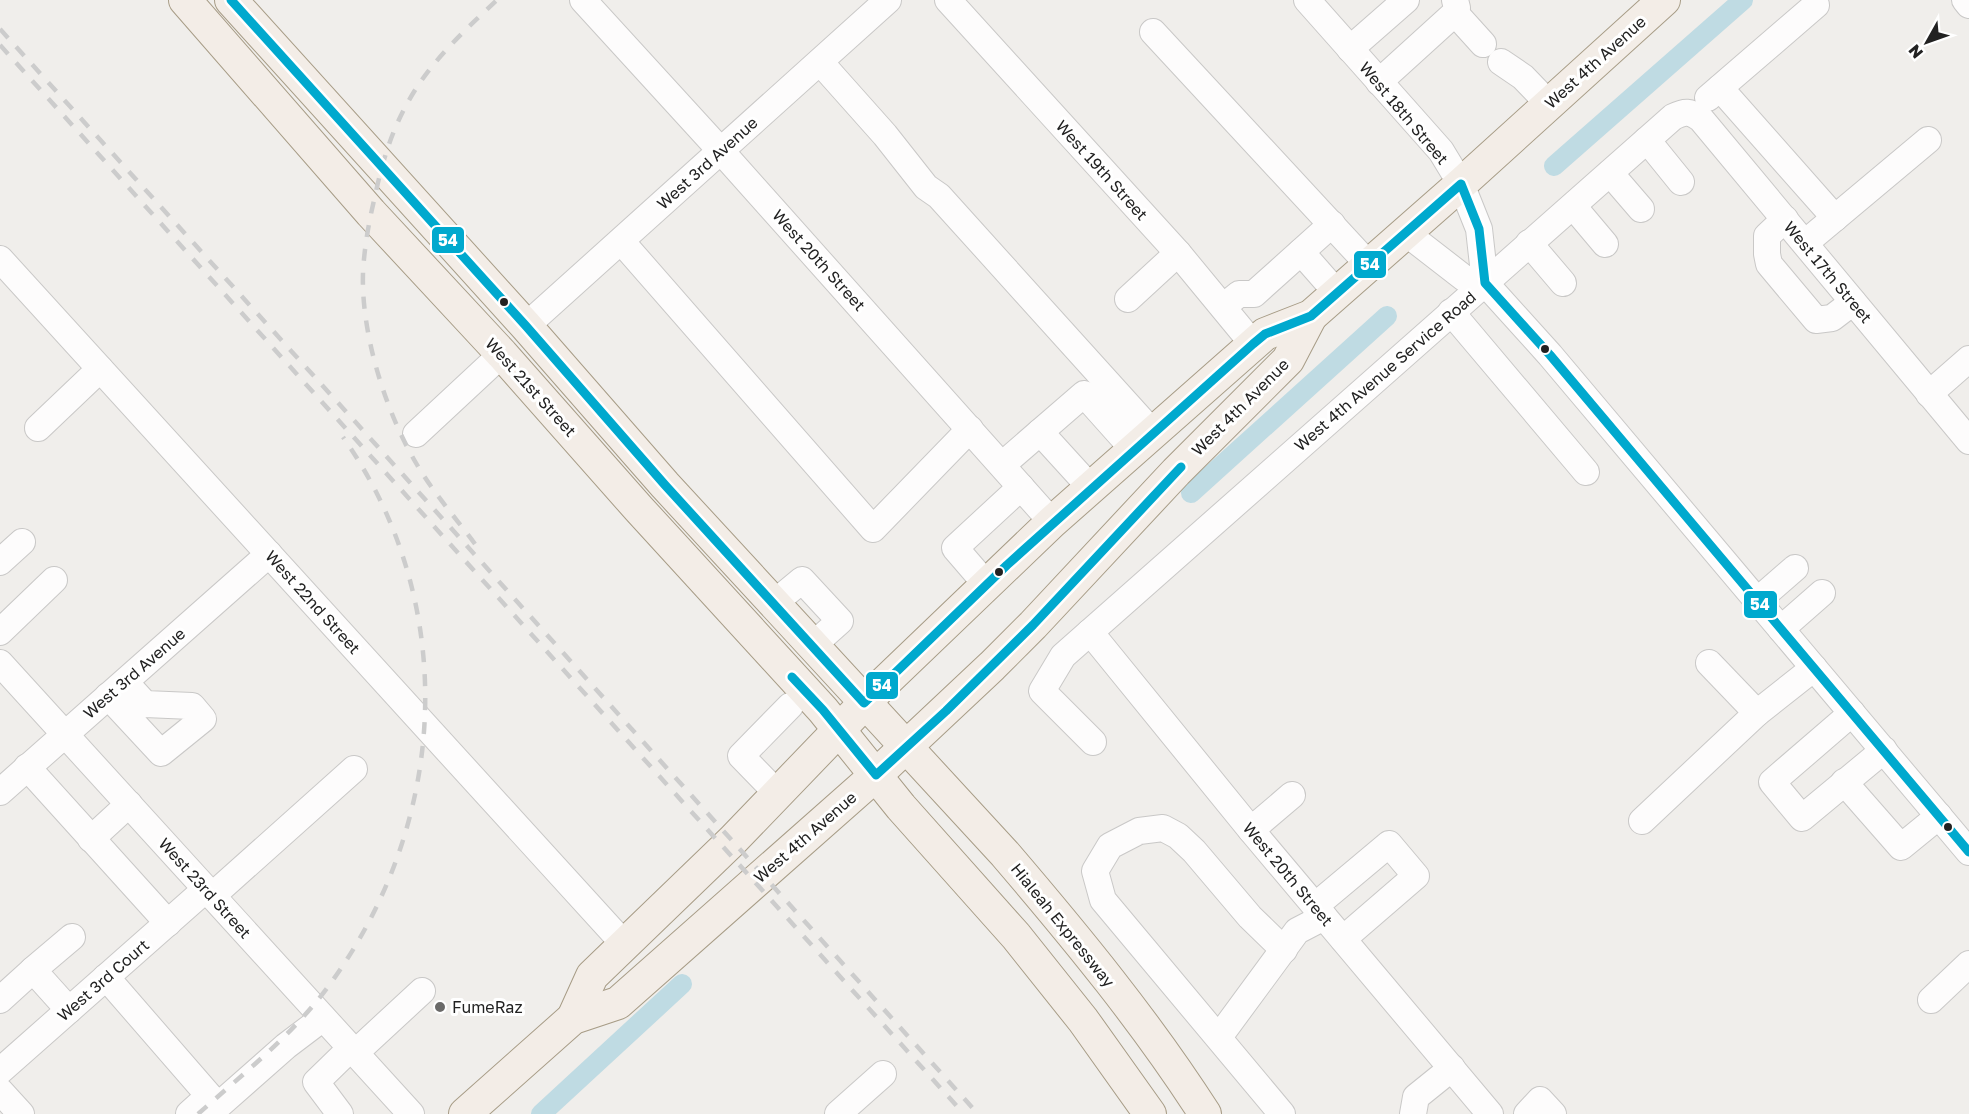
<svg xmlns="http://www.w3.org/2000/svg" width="1969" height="1114" font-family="'Golos Text',sans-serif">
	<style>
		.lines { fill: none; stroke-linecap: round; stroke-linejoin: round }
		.canal { stroke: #bfdbe3; stroke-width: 20 }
		.minor-casing { stroke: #c9c8c7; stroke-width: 28 }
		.major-casing { stroke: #a79c86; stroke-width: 34 }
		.minor { stroke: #fdfcfc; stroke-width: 26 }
		.major { stroke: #f3ede7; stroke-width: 32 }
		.rail { stroke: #ccc; stroke-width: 4.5; stroke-dasharray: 12 12; stroke-linecap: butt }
		.bus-1-casing { stroke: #fff; stroke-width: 14 }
		.bus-1 { stroke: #00a9ce; stroke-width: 9 }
		.bus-dot { fill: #222; stroke: #fff; stroke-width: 2 }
		.poi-dot { fill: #6a6968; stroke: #fff; stroke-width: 2 }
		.labels { text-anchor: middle; stroke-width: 6; stroke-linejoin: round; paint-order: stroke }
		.street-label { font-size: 16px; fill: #222; stroke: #fff }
		.poi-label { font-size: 16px; fill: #222; stroke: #fff; text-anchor: start }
		.line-badge { stroke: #fff; stroke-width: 2 }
		.badge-label { font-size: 16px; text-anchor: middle; font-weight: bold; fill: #fff }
	</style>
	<rect width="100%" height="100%" fill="#f0eeeb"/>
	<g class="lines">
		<g class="canal">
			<polyline points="1554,166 1743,0"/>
			<polyline points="1191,493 1387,316"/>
			<polyline points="541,1114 682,984"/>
		</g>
		<defs>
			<g id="minor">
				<polyline points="583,0 721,151 1052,522"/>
				<polyline points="948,0 1178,253 1253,344"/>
				<polyline points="1307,0 1441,151 1461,184 1479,229 1485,283 1550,355 1969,852"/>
				<polyline points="1965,0 1969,5"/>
				<polyline points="1455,13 1483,44"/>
				<polyline points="1153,32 1369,265"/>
				<polyline points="1350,49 1406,0"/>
				<polyline points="820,62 885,135 926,187 939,196 1153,433"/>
				<polyline points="1501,62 1523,77 1549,104"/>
				<polyline points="1379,82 1455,13 1457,8 1455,0"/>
				<polyline points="1720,88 1835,218"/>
				<polyline points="1708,98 1816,5"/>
				<polyline points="1647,140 1681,182"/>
				<polyline points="1610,173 1641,209"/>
				<polyline points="1573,206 1605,244"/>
				<polyline points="1785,219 1767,236 1767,254 1769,264 1816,320 1832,318 1853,302"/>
				<polyline points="1406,233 1464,278 1485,283"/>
				<polyline points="621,241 873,529 970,429"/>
				<polyline points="1529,243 1563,283"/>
				<polyline points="1805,243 1928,140"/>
				<polyline points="1301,252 1337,293"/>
				<polyline points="0,259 625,945"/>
				<polyline points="1128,299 1178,253"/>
				<polyline points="1223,307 1239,294 1254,294 1332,224"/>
				<polyline points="1451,312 1586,472"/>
				<polyline points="526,326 888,0"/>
				<polyline points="1929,394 1969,359"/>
				<polyline points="38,428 100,369"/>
				<polyline points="1040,432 1091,488"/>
				<polyline points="416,434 502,354"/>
				<polyline points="1002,465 1084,394 1134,450"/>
				<polyline points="0,562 22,542"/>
				<polyline points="986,584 955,548 1021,487"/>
				<polyline points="1757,601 1795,568"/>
				<polyline points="773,604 802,580 840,621 812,646"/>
				<polyline points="1781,629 1822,593"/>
				<polyline points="0,632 54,580"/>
				<polyline points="1090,632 1251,830 1490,1114"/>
				<polyline points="0,663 411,1114"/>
				<polyline points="1709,663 1757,713"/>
				<polyline points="108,696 161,753 203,719 192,706 145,704 125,682"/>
				<polyline points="1852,713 1772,782 1802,818 1884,750"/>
				<path d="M1093,742l-51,-51 21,-35 610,-539c12,-6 17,-6 28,2l268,322"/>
				<polyline points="27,767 168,923"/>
				<polyline points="1844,782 1901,847 1939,816"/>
				<polyline points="0,792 269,554"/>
				<polyline points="777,793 741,756 790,706"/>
				<polyline points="1642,821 1757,713 1814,668"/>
				<polyline points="1251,830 1292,795"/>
				<polyline points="91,839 129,804"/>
				<polyline points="212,896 354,769"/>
				<polyline points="1315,906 1389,844 1416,876 1343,939"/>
				<polyline points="106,977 218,1106 286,1046 323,1018"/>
				<polyline points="0,1000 33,970"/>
				<polyline points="1931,1000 1969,964"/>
				<polyline points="69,1010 33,970 72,937"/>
				<polyline points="1219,1037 1297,931 1324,917"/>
				<polyline points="355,1053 422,991"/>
				<polyline points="0,1071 206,889"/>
				<polyline points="0,1091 21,1114"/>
				<polyline points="189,1114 209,1096"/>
				<polyline points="340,1114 316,1082 351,1048"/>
				<polyline points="838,1114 883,1074"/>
				<polyline points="1282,1114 1103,900 1095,871 1110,846 1139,831 1163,828 1178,836 1194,851 1250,917 1284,950"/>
				<polyline points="1413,1114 1416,1097 1452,1068"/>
				<polyline points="1527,1114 1540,1100 1553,1114"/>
			</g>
			<g id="major">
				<polyline points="185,0 371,213 502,354 639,509 823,710 901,807 1016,936 1083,1020 1150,1114"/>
				<path d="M231,0l295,326 139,159 340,369c71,83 141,168 200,260"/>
				<polyline points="573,1018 592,976 732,841 885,682 1052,522 1265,334 1311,316 1461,184 1664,0"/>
				<polyline points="465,1114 573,1018 618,1003 876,775 992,666 1033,625 1176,472 1288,360 1311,316"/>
			</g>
		</defs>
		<use href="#minor" class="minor-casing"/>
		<use href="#major" class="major-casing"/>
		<use href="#minor" class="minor"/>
		<use href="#major" class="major"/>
		<g class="rail">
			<polyline points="0,29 369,437 978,1114"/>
			<polyline points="0,45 964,1114"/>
			<path d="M475,544c-20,-27 -43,-53 -59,-81 -32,-54 -59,-141 -52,-204 2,-21 6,-42 11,-63 7,-33 16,-64 33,-94 22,-40 56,-71 89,-102"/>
			<path d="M198,1114c46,-41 96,-80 132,-130 119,-163 130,-380 13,-547"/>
		</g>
		<defs>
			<g id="bus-1">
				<polyline points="231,0 526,326 665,485 864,703 1007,565 1253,344 1265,334 1311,316 1461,184 1479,229 1485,283 1550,355 1969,852"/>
				<polyline points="792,677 823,710 876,775 946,711 1033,625 1181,467"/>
			</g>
		</defs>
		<use href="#bus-1" class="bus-1-casing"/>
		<use href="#bus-1" class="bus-1"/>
	</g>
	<g class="bus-dot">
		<circle cx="504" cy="302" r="5"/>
		<circle cx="1545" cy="349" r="5"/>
		<circle cx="999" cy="572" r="5"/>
		<circle cx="1948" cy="827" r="5"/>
	</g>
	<circle class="poi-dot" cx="440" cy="1007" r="6"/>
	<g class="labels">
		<g class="street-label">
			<text transform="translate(1595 62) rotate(-42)" y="6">West 4th Avenue</text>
			<text transform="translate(1404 113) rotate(50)" y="6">West 18th Street</text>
			<text transform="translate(707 163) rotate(-42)" y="6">West 3rd Avenue</text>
			<text transform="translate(1102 170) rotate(48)" y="6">West 19th Street</text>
			<text transform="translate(819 260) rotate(48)" y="6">West 20th Street</text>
			<text transform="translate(1828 272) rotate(50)" y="6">West 17th Street</text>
			<text transform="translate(1385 371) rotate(-41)" y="6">West 4th Avenue Service Road</text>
			<text transform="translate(531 387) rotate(48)" y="6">West 21st Street</text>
			<text transform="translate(1240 407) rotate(-45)" y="6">West 4th Avenue</text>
			<text transform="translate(313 602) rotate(48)" y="6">West 22nd Street</text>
			<text transform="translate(134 673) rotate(-41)" y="6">West 3rd Avenue</text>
			<text transform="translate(805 837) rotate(-41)" y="6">West 4th Avenue</text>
			<text transform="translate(1288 874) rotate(50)" y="6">West 20th Street</text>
			<text transform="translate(205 888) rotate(48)" y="6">West 23rd Street</text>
			<text transform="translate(1063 925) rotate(51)" y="6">Hialeah Expressway</text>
			<text transform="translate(103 980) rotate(-41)" y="6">West 3rd Court</text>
		</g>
		<g class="poi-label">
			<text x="452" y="1013">FumeRaz</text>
		</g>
	</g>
	<g class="line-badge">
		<rect x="431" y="226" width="34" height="28" rx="6" fill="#00a9ce"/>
		<rect x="1353" y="250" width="34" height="29" rx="6" fill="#00a9ce"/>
		<rect x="1743" y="590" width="35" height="29" rx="6" fill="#00a9ce"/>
		<rect x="865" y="671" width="34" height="29" rx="6" fill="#00a9ce"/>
	</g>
	<g class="badge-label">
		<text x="448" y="246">54</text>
		<text x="1370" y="270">54</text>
		<text x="1760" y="610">54</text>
		<text x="882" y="691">54</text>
	</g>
	<g transform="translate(1927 42) rotate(230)" stroke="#ffffff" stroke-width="4.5" paint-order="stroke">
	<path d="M0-4.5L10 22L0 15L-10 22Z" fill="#222222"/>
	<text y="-9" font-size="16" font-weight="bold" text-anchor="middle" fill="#222222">N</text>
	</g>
</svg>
